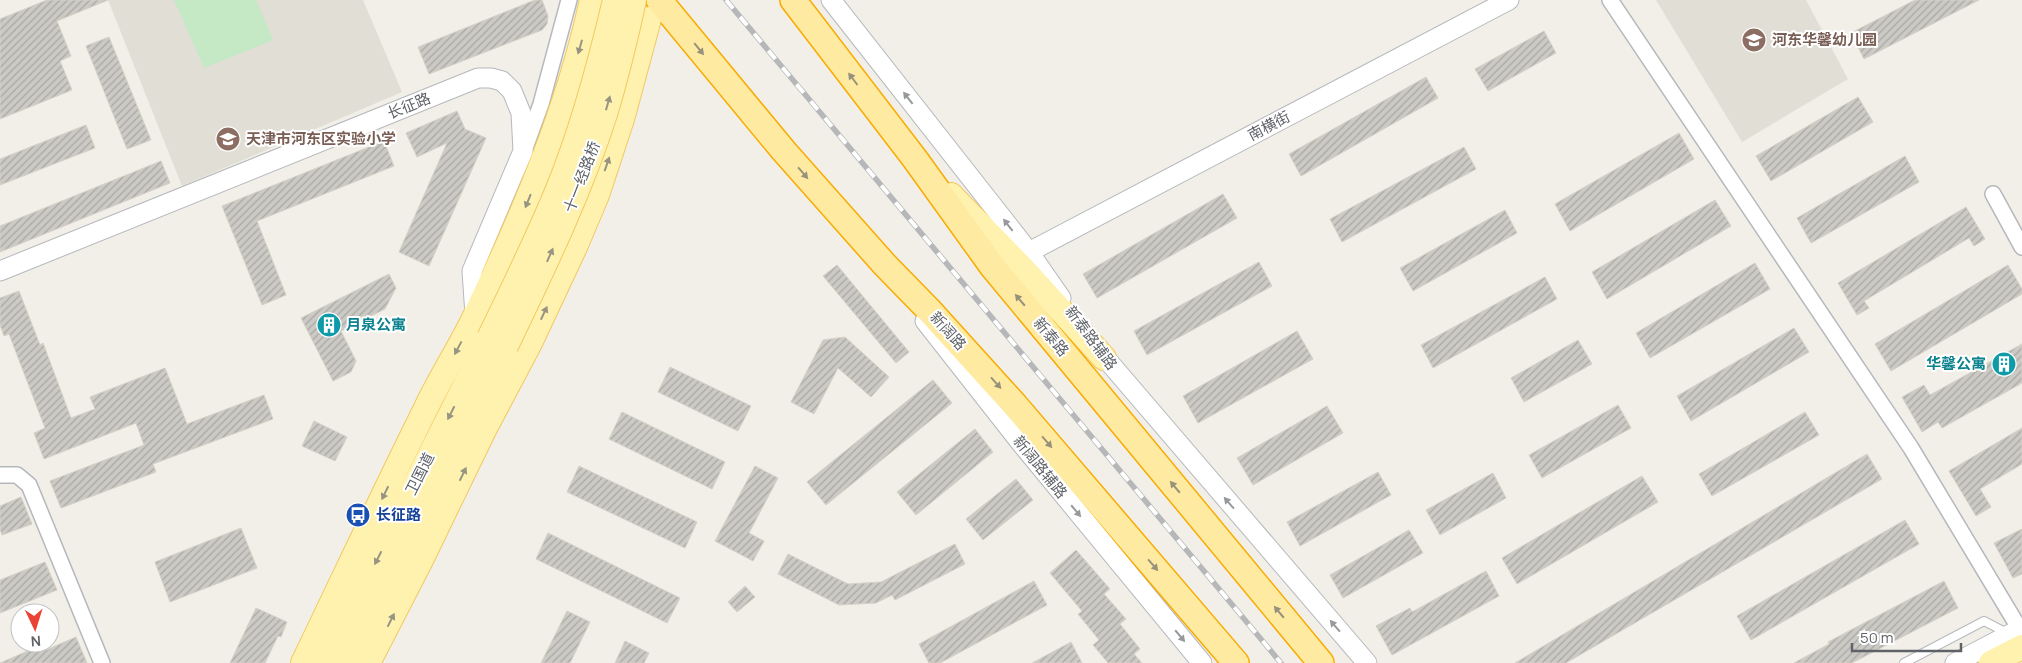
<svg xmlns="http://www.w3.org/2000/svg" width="2022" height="663" font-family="Manrope,'Noto Sans SC',sans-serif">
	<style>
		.education { fill: #e1ded6 }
		.pitch { fill: #c5e8c5 }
		.building { fill: url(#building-hatch); stroke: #d6d1c6 }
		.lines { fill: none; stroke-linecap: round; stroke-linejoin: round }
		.service-casing { stroke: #b5b8bc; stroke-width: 10 }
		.minor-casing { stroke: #b5b8bc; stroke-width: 18 }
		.tertiary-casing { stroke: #b5b8bc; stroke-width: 21 }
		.primary-casing { stroke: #f2c960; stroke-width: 26 }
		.trunk-casing { stroke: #f9ab00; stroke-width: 28 }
		.service { stroke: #fff; stroke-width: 8 }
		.minor { stroke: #fff; stroke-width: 15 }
		.tertiary { stroke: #fff; stroke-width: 19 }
		.primary { stroke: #fff2af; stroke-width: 24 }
		.trunk { stroke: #feeaa1; stroke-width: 25 }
		.rail-casing { stroke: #b6b7b8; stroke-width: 5.5 }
		.rail { stroke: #fff; stroke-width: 4; stroke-dasharray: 11; stroke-linecap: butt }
		.primary-bridge-casing { stroke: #f2c960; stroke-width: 26; stroke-linecap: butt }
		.primary-bridge { stroke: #fff2af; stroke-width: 24 }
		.oneway { fill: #979581 }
		.oneway2 { fill: #97927c }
		.oneway3 { fill: #979a9d }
		.labels { text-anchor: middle; stroke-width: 4; stroke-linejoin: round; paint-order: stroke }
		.education-label { font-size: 15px; font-weight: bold; fill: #785e54; stroke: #fff; text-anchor: start }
		.street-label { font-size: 15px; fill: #5f6368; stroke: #fff }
		.culture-label { font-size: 15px; font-weight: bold; fill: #0d838f; stroke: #fff; text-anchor: start }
		.transit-label { font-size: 15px; font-weight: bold; fill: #164399; stroke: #fff; text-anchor: start }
	</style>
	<defs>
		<pattern id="building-hatch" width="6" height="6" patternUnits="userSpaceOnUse" patternTransform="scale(1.25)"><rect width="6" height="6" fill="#cccac5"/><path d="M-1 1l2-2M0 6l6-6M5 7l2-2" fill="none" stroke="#a9a8a4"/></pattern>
	</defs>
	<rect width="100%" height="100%" fill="#f1efe8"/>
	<g class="education">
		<polygon points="108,0 363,0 402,92 182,186"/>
		<polygon points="1656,0 1806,0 1848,79 1742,142"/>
	</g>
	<polygon class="pitch" points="174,0 256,0 273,40 204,68"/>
	<g class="building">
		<polygon points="47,0 108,0 57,21 71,56 60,61 72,90 0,119 0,19"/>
		<polygon points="535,0 542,0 548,16 547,24 542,30 429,74 418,47"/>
		<polygon points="1915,0 1979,0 1864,59 1851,33"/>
		<polygon points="1544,31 1556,53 1488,91 1475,69"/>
		<polygon points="109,37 151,140 127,149 86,46"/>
		<polygon points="1426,77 1438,98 1301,176 1289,154"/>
		<polygon points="1858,97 1873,122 1771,181 1756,156"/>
		<polygon points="457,111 465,129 486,138 429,266 399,252 447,143 417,157 406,133"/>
		<polygon points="86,125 95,148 0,185 0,159"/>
		<polygon points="1679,133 1694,159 1570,231 1555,204"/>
		<polygon points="384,141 394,166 257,221 286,295 262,305 222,206"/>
		<polygon points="1464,147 1476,169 1342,242 1330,219"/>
		<polygon points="1905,156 1919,182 1811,243 1797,218"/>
		<polygon points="161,161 170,183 0,252 0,226"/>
		<polygon points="1223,194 1237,218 1097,298 1083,274"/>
		<polygon points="1715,200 1731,226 1607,299 1592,272"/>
		<polygon points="1966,207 1985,239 1974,246 1969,238 1864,301 1869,308 1857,315 1838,283"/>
		<polygon points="1505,210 1517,233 1413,291 1400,268"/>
		<polygon points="1259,262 1272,286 1147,355 1134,331"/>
		<polygon points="1755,263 1770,289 1650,358 1636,333"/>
		<polygon points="837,265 909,352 896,363 823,276"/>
		<polygon points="2008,265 2022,289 2022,294 1891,371 1875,344"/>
		<polygon points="389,274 396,288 385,309 341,331 356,361 351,372 333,381 301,318"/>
		<polygon points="1545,277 1557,299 1433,368 1421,345"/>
		<polygon points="19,291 40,345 43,343 71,418 95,409 90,397 165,368 187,424 264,395 273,419 153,464 156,472 61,508 50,481 144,445 136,423 44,459 34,433 45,428 9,334 4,336 0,325 0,298"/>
		<polygon points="1794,328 1809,352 1691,421 1677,396"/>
		<polygon points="1297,331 1313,359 1198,423 1183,396"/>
		<polygon points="845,337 889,377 871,397 838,368 814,414 791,402 823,340"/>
		<polygon points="1578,340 1592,364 1524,402 1511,378"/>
		<polygon points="2022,344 2022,383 1942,428 1938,422 1922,432 1902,397 1924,385 1930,395"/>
		<polygon points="670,367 751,406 738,431 658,392"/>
		<polygon points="933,380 952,403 826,505 807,482"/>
		<polygon points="1618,405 1631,428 1542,478 1529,455"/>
		<polygon points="1327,406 1343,433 1253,485 1237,458"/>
		<polygon points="622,412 725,462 712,489 609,439"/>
		<polygon points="1805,412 1819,435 1712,496 1699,474"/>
		<polygon points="314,421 347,437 335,461 302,446"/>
		<polygon points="2022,428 2022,464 1980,489 1991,507 1976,516 1949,471"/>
		<polygon points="975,429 993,452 916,515 897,492"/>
		<polygon points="1867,454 1882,479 1566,663 1515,663"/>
		<polygon points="579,466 697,522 685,548 567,492"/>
		<polygon points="755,466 778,478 749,533 764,541 753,561 715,541"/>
		<polygon points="1378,472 1391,495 1300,546 1287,522"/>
		<polygon points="1493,473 1506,498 1440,535 1426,510"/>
		<polygon points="1642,476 1658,502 1517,584 1502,558"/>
		<polygon points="1016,479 1033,500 983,540 966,519"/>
		<polygon points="21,497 32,524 2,535 0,529 0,506"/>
		<polygon points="1905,520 1919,544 1751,640 1737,616"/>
		<polygon points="241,528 257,568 170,602 155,562"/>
		<polygon points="2022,529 2022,574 2013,578 1994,543"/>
		<polygon points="1409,530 1423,553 1343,598 1330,575"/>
		<polygon points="548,533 680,598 667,623 536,559"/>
		<polygon points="955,544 965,564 895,600 892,595 876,603 839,605 778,574 788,554 848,584 881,582"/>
		<polygon points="1076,550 1110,589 1104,594 1126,619 1120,624 1140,649 1134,654 1142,663 1108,663 1093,645 1099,640 1078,614 1082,611 1050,573"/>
		<polygon points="45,562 57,590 0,613 0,580"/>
		<polygon points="1486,571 1499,596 1392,655 1376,626 1410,608 1412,612"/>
		<polygon points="1034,581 1047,605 940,663 929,663 919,644"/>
		<polygon points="1944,581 1958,608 1852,663 1794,663 1829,644 1828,642"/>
		<polygon points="745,586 755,597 737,612 728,602"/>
		<polygon points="256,608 287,622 281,637 278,636 265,663 230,663"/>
		<polygon points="567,611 590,622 570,663 541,663"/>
		<polygon points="76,637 87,663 0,663 44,644 46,650"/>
		<polygon points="625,641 649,653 644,663 615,663"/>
		<polygon points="1071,642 1082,663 1032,663"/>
	</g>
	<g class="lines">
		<defs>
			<polyline id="service" points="1904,663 1984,621 2009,634"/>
			<g id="minor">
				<polyline points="1610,0 1911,448 2022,633"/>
				<polyline points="525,148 541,104 569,0"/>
				<polyline points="1993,194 2022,247"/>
				<polyline points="0,475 17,475 29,485 102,663"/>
			</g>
			<g id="tertiary">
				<polyline points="831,0 1029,252 1061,298"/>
				<polyline points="1029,252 1509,0"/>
				<polyline points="0,271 478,78 491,78 502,81 512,91 521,113 523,151 472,271 475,315"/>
				<polyline points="925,321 1020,442 1202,663"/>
				<polyline points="1096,347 1367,663"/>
				<polyline points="1955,663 2022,628"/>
			</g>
			<g id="primary">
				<polyline points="951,195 1025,271 1104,358"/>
				<path d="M303,663c41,-85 81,-171 123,-255 15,-32 35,-62 50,-94 48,-101 92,-204 116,-314"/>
				<polyline points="325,663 489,338"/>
				<polyline points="348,663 506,346"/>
				<polyline points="368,663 421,560 484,430 530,343 575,247 597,195 622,119 649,19"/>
				<polyline points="1991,663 2022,647"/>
			</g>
			<g id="trunk">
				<polyline points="659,0 783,150 885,265 928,309 1015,405 1236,663"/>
				<polyline points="793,0 915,159 992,266 1321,663"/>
			</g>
		</defs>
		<use href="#service" class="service-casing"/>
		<use href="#minor" class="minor-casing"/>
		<use href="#tertiary" class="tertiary-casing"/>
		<use href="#primary" class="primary-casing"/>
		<use href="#trunk" class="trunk-casing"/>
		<use href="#service" class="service"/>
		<use href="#minor" class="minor"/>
		<use href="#tertiary" class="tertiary"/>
		<use href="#primary" class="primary"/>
		<use href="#trunk" class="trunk"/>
		<defs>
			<polyline id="rail" points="726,0 1281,663"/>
		</defs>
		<use href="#rail" class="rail-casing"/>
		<use href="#rail" class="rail"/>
		<defs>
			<g id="primary-bridge">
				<path d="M489,338c24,-49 48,-98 69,-149 25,-61 42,-125 57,-189"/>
				<path d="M506,346c37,-77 74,-153 100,-235 11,-37 20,-74 28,-111"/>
			</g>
		</defs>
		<use href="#primary-bridge" class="primary-bridge-casing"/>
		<use href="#primary-bridge" class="primary-bridge"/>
	</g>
	<defs><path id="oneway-solid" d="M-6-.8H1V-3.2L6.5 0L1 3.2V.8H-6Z" transform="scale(1.25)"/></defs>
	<g class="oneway">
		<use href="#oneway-solid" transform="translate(580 47) rotate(106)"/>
		<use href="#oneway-solid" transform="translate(608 103) rotate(-74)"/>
		<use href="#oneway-solid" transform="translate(607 164) rotate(-71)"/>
		<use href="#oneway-solid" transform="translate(528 201) rotate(112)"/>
		<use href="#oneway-solid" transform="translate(550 255) rotate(-66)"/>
		<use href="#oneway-solid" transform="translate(544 313) rotate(-65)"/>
		<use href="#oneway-solid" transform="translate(458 348) rotate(118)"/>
		<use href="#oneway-solid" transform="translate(451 413) rotate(117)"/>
		<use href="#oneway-solid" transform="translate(463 474) rotate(-64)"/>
		<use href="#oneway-solid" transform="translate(385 493) rotate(116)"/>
		<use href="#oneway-solid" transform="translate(378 558) rotate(117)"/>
		<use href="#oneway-solid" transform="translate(391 620) rotate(-63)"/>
	</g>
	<g class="oneway2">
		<use href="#oneway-solid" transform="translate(699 49) rotate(51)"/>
		<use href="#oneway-solid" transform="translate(853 79) rotate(-127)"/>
		<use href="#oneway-solid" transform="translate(803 173) rotate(49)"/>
		<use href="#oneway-solid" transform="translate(1020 300) rotate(-130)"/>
		<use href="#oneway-solid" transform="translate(996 383) rotate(48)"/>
		<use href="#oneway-solid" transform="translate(1047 442) rotate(49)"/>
		<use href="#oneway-solid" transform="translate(1175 487) rotate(-130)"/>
		<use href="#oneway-solid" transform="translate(1153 565) rotate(49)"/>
		<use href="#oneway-solid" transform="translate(1279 612) rotate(-130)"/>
	</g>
	<g class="oneway3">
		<use href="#oneway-solid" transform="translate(908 98) rotate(-128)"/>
		<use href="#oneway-solid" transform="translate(1008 225) rotate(-128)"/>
		<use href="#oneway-solid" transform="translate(1229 503) rotate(-131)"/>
		<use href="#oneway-solid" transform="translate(1076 511) rotate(50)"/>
		<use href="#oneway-solid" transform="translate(1335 626) rotate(-131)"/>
		<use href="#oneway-solid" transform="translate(1180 636) rotate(50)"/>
	</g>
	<defs>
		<symbol id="school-disc" viewBox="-11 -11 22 22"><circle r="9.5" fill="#8d6e63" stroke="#fff"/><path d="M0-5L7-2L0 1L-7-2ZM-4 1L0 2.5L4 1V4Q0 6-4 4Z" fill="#fff"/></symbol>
		<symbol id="building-disc" viewBox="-11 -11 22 22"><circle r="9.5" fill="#0f9aa8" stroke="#fff"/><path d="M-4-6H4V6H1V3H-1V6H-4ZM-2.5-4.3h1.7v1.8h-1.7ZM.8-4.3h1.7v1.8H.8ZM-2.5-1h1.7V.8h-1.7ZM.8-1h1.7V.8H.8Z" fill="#fff"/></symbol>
		<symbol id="bus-disc" viewBox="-11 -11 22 22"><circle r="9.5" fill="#1a4fb4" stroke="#fff"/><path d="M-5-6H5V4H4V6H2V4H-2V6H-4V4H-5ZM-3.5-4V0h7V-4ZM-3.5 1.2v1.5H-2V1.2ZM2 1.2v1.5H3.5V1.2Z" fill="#fff"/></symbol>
	</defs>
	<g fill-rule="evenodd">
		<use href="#school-disc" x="1740" y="26" width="28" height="28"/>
		<use href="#school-disc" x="214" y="125" width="28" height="28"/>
		<use href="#building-disc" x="315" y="311" width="28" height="28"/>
		<use href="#building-disc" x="1990" y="350" width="28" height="28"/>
		<use href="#bus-disc" x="344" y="501" width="28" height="28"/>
	</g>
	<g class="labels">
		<g class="education-label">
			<text x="1772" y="45">河东华馨幼儿园</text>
			<text x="246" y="144">天津市河东区实验小学</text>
		</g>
		<g class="street-label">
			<text transform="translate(409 106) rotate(-22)" y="5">长征路</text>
			<text transform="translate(1269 126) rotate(-28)" y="5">南横街</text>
			<text transform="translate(582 177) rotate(-69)" y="5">十一经路桥</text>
			<text transform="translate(948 331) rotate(48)" y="5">新阔路</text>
			<text transform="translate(1051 337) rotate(50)" y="5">新泰路</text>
			<text transform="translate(1091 338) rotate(53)" y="5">新泰路辅路</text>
			<text transform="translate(1040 467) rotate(51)" y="5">新阔路辅路</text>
			<text transform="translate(420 474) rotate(-63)" y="5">卫国道</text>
		</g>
		<g class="culture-label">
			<text x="346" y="330">月泉公寓</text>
			<text x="1986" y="369" text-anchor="end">华馨公寓</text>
		</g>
		<g class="transit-label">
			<text x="376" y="520">长征路</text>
		</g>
	</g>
	<g transform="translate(35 628) rotate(176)"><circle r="24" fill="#ffffff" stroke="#bfc1c3"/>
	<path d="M0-4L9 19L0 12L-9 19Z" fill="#ea4335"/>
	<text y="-8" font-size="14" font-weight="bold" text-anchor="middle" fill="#5f6368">N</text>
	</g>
	<path d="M1852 643v8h109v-8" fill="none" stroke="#5f6368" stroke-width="2.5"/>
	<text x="1860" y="643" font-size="15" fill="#5f6368" stroke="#ffffff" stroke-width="4" paint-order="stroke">50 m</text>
</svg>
